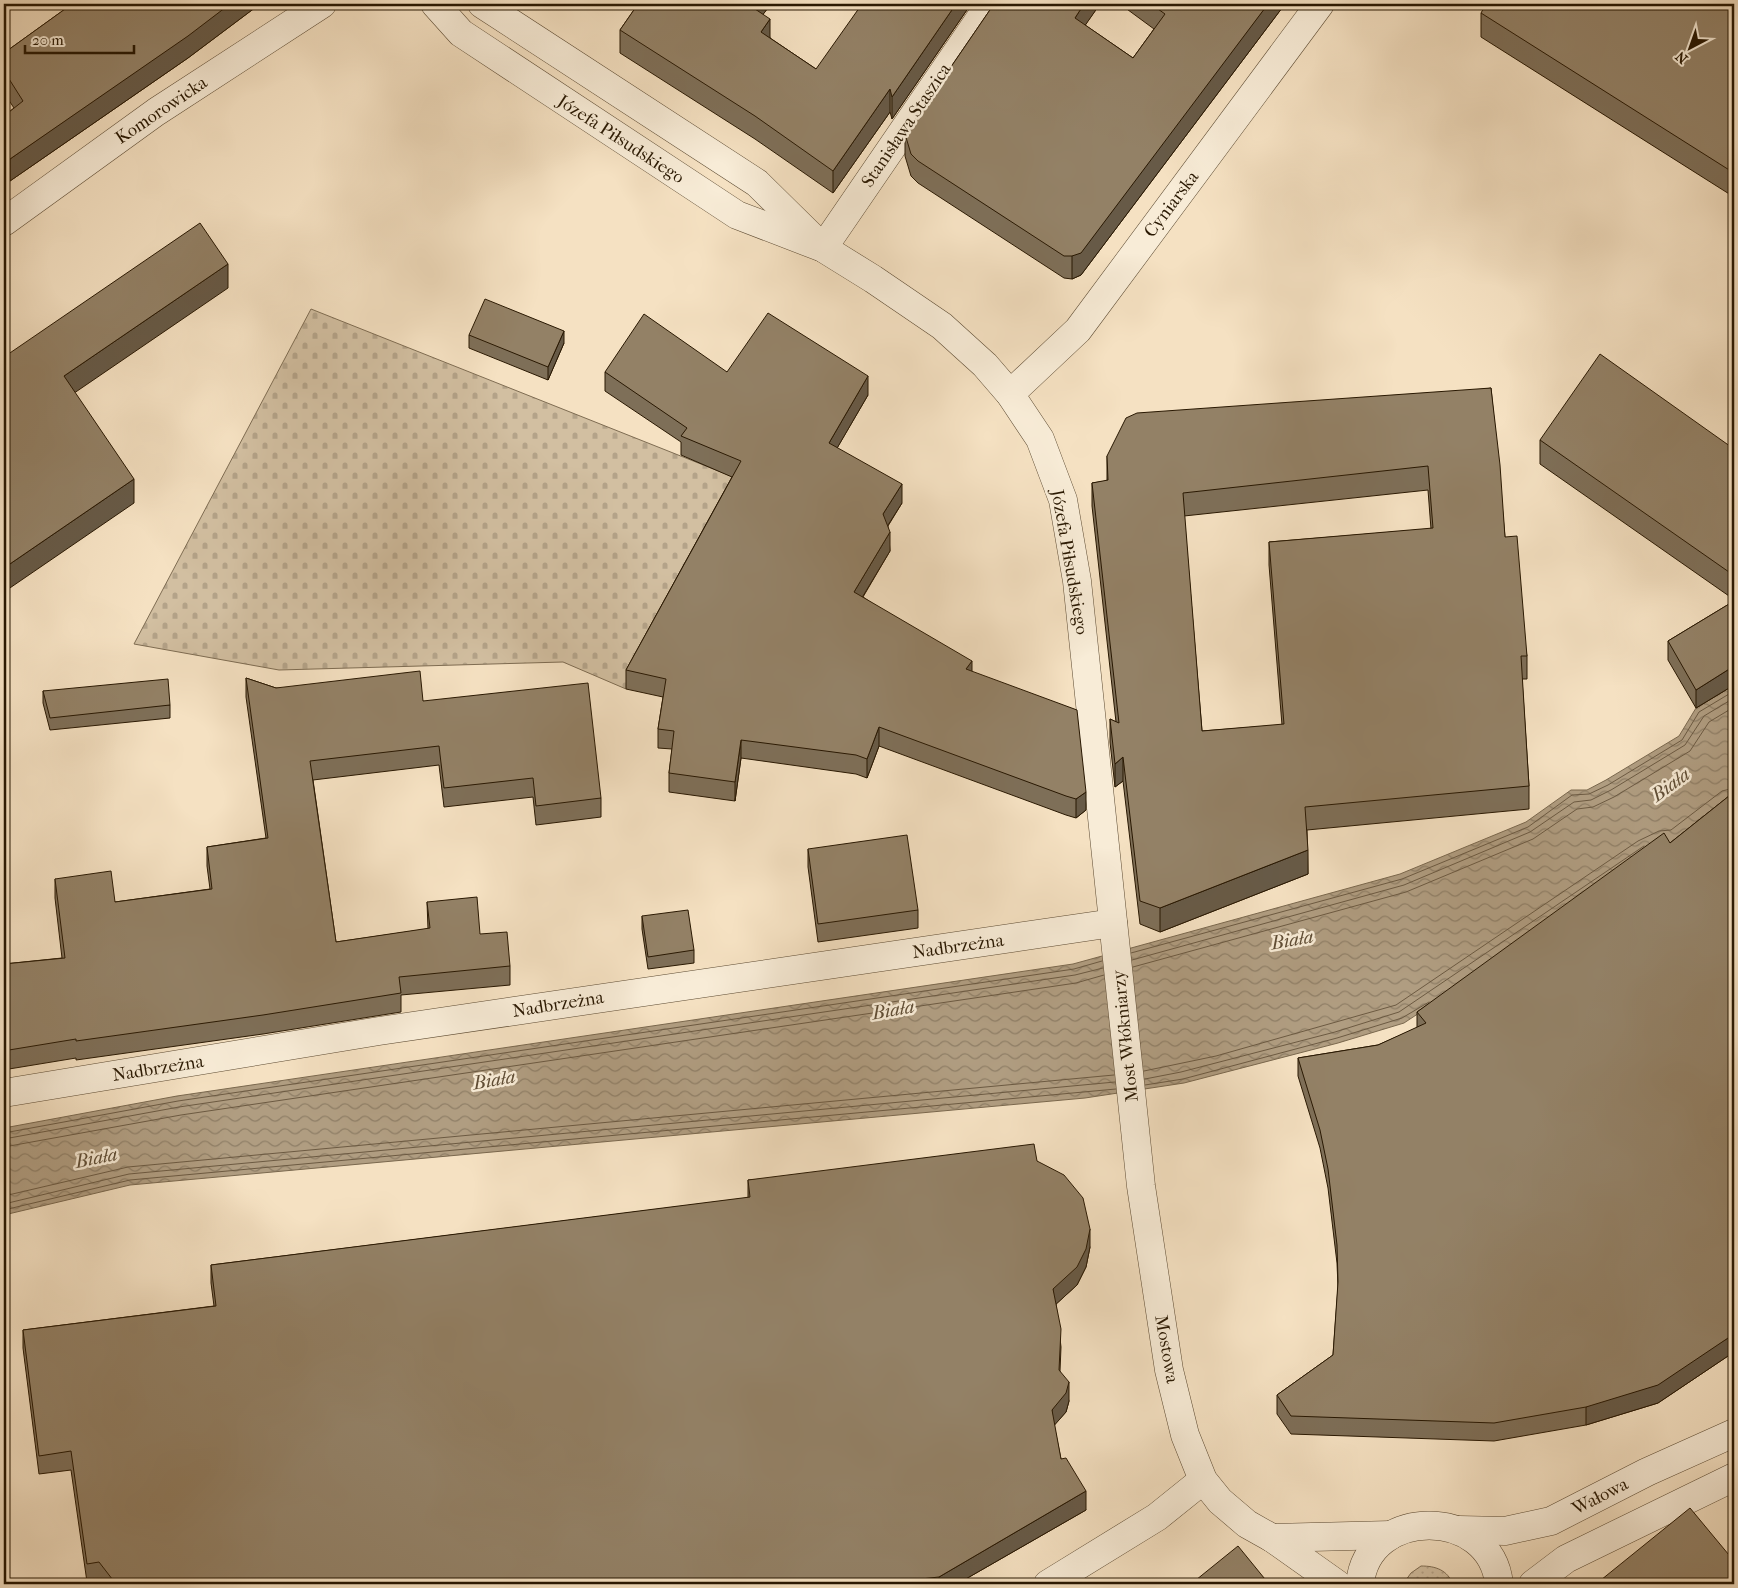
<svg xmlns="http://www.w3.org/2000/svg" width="1738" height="1588" font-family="'IM FELL French Canon',serif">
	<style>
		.grass { fill: url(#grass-dots); stroke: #7e6c52 }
		.cemetery { fill: url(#cemetery-stones); stroke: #7e6c52 }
		.water { fill: url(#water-waves); stroke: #7a684e }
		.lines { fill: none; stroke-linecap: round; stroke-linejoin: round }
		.shore { stroke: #6c5a42; stroke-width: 1 }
		.minor-casing { stroke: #5c4a32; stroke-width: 29 }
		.tertiary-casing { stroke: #5c4a32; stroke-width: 29 }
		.minor { stroke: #f8ecd7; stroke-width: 28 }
		.tertiary { stroke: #f8ecd7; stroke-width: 28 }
		.wall { fill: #7e6f58; stroke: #291802; fill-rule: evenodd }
		.shaded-wall { fill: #675a47; stroke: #291802 }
		.building { fill: #938166; stroke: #291802; fill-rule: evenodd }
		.labels { text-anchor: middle; stroke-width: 5; stroke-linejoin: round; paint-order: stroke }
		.street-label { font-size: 18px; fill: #291802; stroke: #f8ecd7 }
		.water-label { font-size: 19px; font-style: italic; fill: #5f4d35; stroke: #f8ecd7 }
	</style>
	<defs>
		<pattern id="grass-dots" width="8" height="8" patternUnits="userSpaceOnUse" patternTransform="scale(1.25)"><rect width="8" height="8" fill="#d2bfa1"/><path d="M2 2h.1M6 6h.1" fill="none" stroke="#b4a389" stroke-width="1.8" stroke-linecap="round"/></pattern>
		<pattern id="cemetery-stones" width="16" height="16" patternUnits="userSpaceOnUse" patternTransform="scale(1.25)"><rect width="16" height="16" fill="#d2bfa1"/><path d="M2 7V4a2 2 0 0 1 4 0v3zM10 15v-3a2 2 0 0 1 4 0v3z" fill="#b4a389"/></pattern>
		<pattern id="water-waves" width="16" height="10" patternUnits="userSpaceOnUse" patternTransform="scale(1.25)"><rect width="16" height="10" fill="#b09d81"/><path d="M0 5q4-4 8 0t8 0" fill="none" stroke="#8f7f67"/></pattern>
	</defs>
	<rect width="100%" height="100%" fill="#f5e1c2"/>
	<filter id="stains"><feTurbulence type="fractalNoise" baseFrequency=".004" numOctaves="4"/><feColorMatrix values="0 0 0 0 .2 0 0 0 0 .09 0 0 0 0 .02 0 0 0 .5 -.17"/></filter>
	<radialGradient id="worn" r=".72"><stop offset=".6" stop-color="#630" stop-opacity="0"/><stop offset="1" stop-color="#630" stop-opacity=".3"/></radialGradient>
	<path class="grass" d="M1421,1566c15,0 26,4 32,18h-50l8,-11z"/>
	<polygon class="cemetery" points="311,309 741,480 626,689 563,662 279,670 134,644"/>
	<polygon class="water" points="1734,685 1734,805 1404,1023 1338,1043 1184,1083 1085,1098 130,1185 4,1215 4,1128 177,1096 1073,964 1400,874 1526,822 1571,790 1587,790 1606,780 1679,736 1696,708"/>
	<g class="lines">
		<g class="shore">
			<polyline points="1131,953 1402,879 1528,827 1572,795 1589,794 1608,785 1682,740 1699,712 1734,691"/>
			<polyline points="1132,960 1404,885 1530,832 1574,802 1591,800 1611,790 1685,745 1704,716 1734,698"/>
			<polyline points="1133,967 1406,892 1533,839 1577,809 1593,807 1614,797 1690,751 1709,722 1734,707"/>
			<polyline points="1144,1071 1216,1056 1396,1005 1638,841 1659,831 1671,830 1722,791 1734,788"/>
			<polyline points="1145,1079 1181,1072 1335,1032 1399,1012 1644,846"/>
			<polyline points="1145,1085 1183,1079 1337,1038 1402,1018 1429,1002"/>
			<polyline points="4,1133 178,1101 1074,969 1102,961"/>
			<polyline points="4,1139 179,1107 1075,975 1103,968"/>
			<polyline points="4,1147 181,1115 1076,983 1104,975"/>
			<polyline points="4,1196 128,1167 1114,1075"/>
			<polyline points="4,1204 129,1174 1115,1082"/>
			<polyline points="4,1210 130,1180 1116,1089"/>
		</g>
		<defs>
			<g id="minor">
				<polyline points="4,222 156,112 322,4"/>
				<polyline points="823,248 990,4"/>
				<polyline points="1010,394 1078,330 1320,4"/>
				<polyline points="4,1093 379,1031 1113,923"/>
				<polyline points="1048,1584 1157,1517 1203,1480"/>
			</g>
			<g id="tertiary">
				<polyline points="435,4 461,33 737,215 823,248 873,279 942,326 985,365 1010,394 1040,439 1063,500 1077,581 1141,1186 1169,1370 1185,1435 1203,1480 1220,1501 1247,1524 1272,1538 1337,1584"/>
				<polyline points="482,4 757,183 815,240"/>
				<polyline points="1459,1530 1505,1531 1551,1521 1647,1472 1734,1433"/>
				<polyline points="1272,1538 1391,1535"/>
				<path d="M1360,1584c7,-78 131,-78 139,0"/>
				<polyline points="1533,1584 1566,1559 1734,1477"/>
			</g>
		</defs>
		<use href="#minor" class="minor-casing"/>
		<use href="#tertiary" class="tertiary-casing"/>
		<use href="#minor" class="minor"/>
		<use href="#tertiary" class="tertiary"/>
	</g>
	<g class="wall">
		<polygon points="72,4 260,4 188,58 10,181 4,173 4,116 14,108 4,93 4,53"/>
		<polygon points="638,4 771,4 763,14 770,38 816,69 971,4 892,119 890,112 833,193 755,139 620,53 620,30"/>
		<polygon points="994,4 1100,4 1085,25 1133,58 1154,29 1120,4 1285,4 1081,275 1072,279 1064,278 918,183 911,176 905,156 905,134"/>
		<polygon points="1734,4 1734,197 1481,37 1481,13"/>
		<polygon points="469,335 564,343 548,380 469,348"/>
		<polygon points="605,372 727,372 868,395 837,448 902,503 888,526 890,551 863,597 972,672 1086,810 1076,818 1066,815 879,746 867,778 856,774 741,758 735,801 669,792 669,773 672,749 658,748 658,729 663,697 626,689 626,670 732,477 681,455 681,442 605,391"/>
		<path d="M1491,388l14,149 22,119v23h-5l7,107v23l-222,21 1,44 -148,58 -20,-8 -17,-143 -8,6 -5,-45v-23l6,3 -24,-216v-23l15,-2v-25zM1428,490l3,39 -162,13v23l13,160 -80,6 -18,-215z"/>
		<polygon points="1540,440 1734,449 1734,588 1729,596 1540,464"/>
		<polygon points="1734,601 1734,685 1696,708 1668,660 1668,641"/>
		<polygon points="246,678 276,688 423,701 601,798 601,817 536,825 533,797 444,807 439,765 313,780 336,942 428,929 427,902 480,934 510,966 510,985 401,995 401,1012 263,1034 76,1060 76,1058 9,1069 4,1040 4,964 62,958 55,898 55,879 115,902 210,889 207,866 207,847 266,838 246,697"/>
		<polygon points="43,691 170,705 170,718 50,730 43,703"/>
		<polygon points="1734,792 1734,1352 1658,1403 1586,1425 1494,1441 1291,1434 1277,1414 1277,1395 1333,1355 1338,1287 1337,1263 1328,1188 1320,1148 1298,1076 1298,1058 1378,1045 1417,1028 1417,1012 1670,843"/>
		<polygon points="808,849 918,910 918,928 818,942 808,867"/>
		<polygon points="642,916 694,950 694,963 648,969 642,929"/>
		<polygon points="1037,1161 1090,1247 1086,1267 1077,1285 1056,1304 1061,1347 1060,1371 1069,1401 1066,1412 1054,1425 1061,1459 1086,1510 957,1584 102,1584 99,1581 87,1582 71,1470 39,1474 23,1348 23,1330 214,1306 211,1283 211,1265 748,1198 748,1180"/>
	</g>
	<g class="shaded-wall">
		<polygon points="230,4 260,4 188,58 10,181 10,159"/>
		<polygon points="754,4 771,4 752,29 752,7"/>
		<polygon points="956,4 971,4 892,119 892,97"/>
		<polygon points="1084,4 1100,4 1075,40 1075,18"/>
		<polygon points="1268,4 1285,4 1081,275 1072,279 1072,256"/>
		<polygon points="770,19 770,41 761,32"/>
		<polygon points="890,89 890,112 833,193 833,171"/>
		<polygon points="228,264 228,288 64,400 64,376"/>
		<polygon points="564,331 564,343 548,380 548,367"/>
		<polygon points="868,376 868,395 829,462 829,443"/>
		<polygon points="134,479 134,503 4,592 4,568"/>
		<polygon points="902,484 902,503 883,533 883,514"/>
		<polygon points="890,532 890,551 854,611 854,592"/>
		<polygon points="1734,564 1734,588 1729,596 1729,572"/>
		<polygon points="972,661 972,680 966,669"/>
		<polygon points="1734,666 1734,685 1696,708 1696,690"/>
		<polygon points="879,727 879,746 867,778 867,759"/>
		<polygon points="741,740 741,758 735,801 735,782"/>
		<polygon points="1123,757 1123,781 1115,787 1115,764"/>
		<polygon points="1086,792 1086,810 1076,818 1076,799"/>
		<polygon points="1308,850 1308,874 1160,932 1160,908"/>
		<polygon points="1090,1229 1090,1247 1086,1267 1077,1285 1053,1307 1053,1289"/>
		<polygon points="1734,1334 1734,1352 1658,1403 1586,1425 1586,1407 1725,1340"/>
		<polygon points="1069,1382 1069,1401 1066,1412 1052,1428 1052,1410"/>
		<polygon points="1086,1491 1086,1510 957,1584 939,1584 939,1577"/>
		<polygon points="921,1579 921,1584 912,1584"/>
	</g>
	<g class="building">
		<polygon points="72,4 230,4 188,36 10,159 4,151 4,116 23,101 4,71 4,53"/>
		<polygon points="638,4 754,4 752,7 770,19 761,32 816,69 862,4 956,4 892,97 890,89 833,171 755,116 620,30"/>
		<polygon points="994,4 1084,4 1075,18 1133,58 1165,14 1151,4 1268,4 1081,253 1072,256 1064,256 918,161 911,154 905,134"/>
		<polygon points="1486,4 1734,4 1734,173 1481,13"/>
		<polygon points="200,223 228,264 64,376 134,479 4,568 4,357"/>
		<polygon points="485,299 564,331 548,367 469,335"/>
		<polygon points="768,313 868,376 829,443 902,484 883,514 890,532 854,592 972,661 966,669 1077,710 1086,792 1076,799 1066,796 879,727 867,759 856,755 741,740 735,782 669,773 674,731 658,729 666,679 626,670 741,461 681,436 687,428 605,372 644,314 727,372"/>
		<polygon points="1600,354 1734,449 1734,564 1729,572 1540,440"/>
		<path d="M1491,388l9,77 5,72 12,-1 10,120h-6l8,130 -224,21 3,43 -148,58 -20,-7 -17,-144 -8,7 -5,-45 9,4 -27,-240 16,-3 -1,-24 19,-38 11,-5zM1428,466l5,62 -164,14 15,182 -82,7 -19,-238z"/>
		<polygon points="1734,601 1734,666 1696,690 1668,641"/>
		<polygon points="420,671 423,701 588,683 601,798 536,806 533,778 444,788 439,746 310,761 336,942 430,928 427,902 477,897 480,934 507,932 510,966 399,977 401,993 263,1015 76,1041 76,1039 9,1050 4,1021 4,964 65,958 55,879 111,871 115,902 212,889 207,847 268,838 246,678 276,688"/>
		<polygon points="168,679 170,705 50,718 43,691"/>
		<polygon points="1734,792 1734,1334 1658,1385 1586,1407 1494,1423 1291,1416 1277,1395 1333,1355 1338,1282 1337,1245 1328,1169 1320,1130 1298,1058 1378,1045 1426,1023 1417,1012 1664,833 1670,843"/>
		<polygon points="907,835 918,910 818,924 808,849"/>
		<polygon points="688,910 694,950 648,957 642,916"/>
		<polygon points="1034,1144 1037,1161 1064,1175 1083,1198 1090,1229 1086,1249 1077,1267 1053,1289 1061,1329 1059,1370 1069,1382 1066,1393 1052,1410 1061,1459 1066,1458 1086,1491 939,1577 921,1579 912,1584 116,1584 99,1562 87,1564 71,1451 39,1456 23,1330 216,1306 211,1265 750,1197 748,1180"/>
		<polygon points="1690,1508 1734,1561 1734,1584 1596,1584"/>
		<polygon points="1238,1546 1269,1584 1191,1584"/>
	</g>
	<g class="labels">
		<g class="street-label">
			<text transform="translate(161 110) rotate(-34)" y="6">Komorowicka</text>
			<text transform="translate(906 125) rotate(-56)" y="6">Stanisława Staszica</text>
			<text transform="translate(621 139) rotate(33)" y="6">Józefa Piłsudskiego</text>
			<text transform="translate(1171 204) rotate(-53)" y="6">Cyniarska</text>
			<text transform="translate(1070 562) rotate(80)" y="6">Józefa Piłsudskiego</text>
			<text transform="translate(958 946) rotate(-8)" y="6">Nadbrzeżna</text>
			<text transform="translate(558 1004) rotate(-9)" y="6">Nadbrzeżna</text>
			<text transform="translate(1125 1036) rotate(-96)" y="6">Most Włókniarzy</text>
			<text transform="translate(158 1068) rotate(-9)" y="6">Nadbrzeżna</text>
			<text transform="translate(1167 1349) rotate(80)" y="6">Mostowa</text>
			<text transform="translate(1600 1496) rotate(-27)" y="6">Wałowa</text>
		</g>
		<g class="water-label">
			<text transform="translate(1670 784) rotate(-36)" y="7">Biała</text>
			<text transform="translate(1292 939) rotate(-10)" y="7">Biała</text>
			<text transform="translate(893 1009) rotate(-10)" y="7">Biała</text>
			<text transform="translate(494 1079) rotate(-10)" y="7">Biała</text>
			<text transform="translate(96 1157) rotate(-11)" y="7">Biała</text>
		</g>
	</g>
	<rect width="1738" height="1588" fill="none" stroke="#f5e1c2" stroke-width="20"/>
	<rect x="5" y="5" width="1728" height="1578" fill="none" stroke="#291802" stroke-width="2.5"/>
	<rect x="10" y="10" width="1718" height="1568" fill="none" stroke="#291802"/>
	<g transform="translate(1690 48) rotate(221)" stroke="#f8ecd7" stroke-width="4" paint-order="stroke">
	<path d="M0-4L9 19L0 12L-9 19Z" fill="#291802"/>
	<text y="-8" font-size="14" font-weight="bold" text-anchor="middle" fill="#291802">N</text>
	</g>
	<path d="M25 45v8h109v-8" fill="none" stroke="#291802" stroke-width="2.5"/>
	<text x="32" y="45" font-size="15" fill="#291802" stroke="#f8ecd7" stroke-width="4" paint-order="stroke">20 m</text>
	<rect width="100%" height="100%" filter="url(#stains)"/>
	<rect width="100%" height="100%" fill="url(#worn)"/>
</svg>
